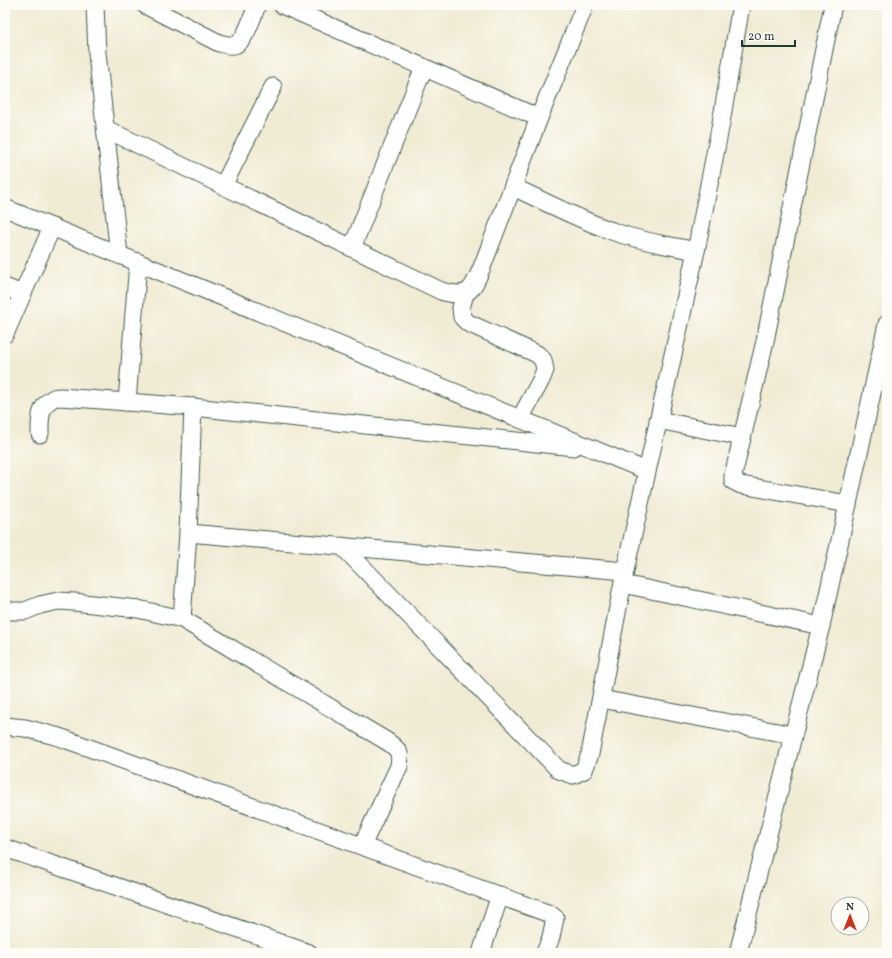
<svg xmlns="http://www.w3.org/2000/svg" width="892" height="958" font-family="Vollkorn,serif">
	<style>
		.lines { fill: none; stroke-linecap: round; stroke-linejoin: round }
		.street-casing { stroke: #3e574c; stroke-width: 19 }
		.street { stroke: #fff; stroke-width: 17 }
	</style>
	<rect width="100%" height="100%" fill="#fdfcf7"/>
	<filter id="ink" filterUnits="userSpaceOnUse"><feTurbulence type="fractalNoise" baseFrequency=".025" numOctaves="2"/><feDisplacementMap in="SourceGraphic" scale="8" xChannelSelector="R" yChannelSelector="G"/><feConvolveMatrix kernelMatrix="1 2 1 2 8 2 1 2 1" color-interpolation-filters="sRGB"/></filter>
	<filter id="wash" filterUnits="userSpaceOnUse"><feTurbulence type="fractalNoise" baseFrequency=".012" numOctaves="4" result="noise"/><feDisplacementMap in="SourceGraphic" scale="16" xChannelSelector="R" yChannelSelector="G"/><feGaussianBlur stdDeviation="0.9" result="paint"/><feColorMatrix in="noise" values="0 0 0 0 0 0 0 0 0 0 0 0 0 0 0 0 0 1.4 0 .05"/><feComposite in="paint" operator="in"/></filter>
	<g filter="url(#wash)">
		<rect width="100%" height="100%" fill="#f0ebd3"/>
	</g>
	<g filter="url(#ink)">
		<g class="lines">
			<defs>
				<g id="street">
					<polyline points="95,5 97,53 119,255"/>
					<path d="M145,5l74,38c5,1 9,3 15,2 11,-2 19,-30 23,-40"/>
					<polyline points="282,5 539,118"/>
					<polyline points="833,5 765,341 733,476 733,481 741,485 848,504"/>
					<path d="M106,129l335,162c28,8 31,0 41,-24l57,-149 46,-113"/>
					<polyline points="223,186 273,87"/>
					<path d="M513,187c33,15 65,32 99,44 26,10 56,14 84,20"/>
					<polyline points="5,208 647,471"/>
					<polyline points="352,248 424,67"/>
					<polyline points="5,287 22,294"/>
					<polyline points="465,294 461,308 462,317 468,323 537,354 543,360 545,370 541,380 520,419"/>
					<polyline points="5,334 52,227"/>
					<polyline points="127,402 138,262"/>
					<polyline points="658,420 742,437"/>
					<path d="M40,434c0,-12 -1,-28 12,-35 2,-2 6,-2 9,-2l132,10 381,40"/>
					<polyline points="188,533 625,571"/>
					<polyline points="342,546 559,770 573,775 584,770 590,754 625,571 696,251 721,123 741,5"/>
					<polyline points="623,584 821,626"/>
					<path d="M5,610l7,1h13l15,-6 18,-4 16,1 64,7 44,10 206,123c11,8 13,10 11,24l-37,80"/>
					<polyline points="182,619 188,533 193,407"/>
					<polyline points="601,699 793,735"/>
					<polyline points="5,726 25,728 59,737 550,914 555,918 551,937 545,953"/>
					<polyline points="5,848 309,953"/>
					<polyline points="481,953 500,895"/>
					<polyline points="738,953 821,626 848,504 887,324"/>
				</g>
			</defs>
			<use href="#street" class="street-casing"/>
			<use href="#street" class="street"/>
		</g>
	</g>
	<rect width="892" height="958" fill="none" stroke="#fdfcf7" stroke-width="20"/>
	<g transform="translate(850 916)"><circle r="19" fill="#fdfcf7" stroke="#a4b0a9"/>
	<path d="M0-3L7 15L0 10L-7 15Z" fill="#c8321e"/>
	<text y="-6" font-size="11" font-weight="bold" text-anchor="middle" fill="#1f3d34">N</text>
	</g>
	<path d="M742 40v6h53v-6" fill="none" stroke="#1f3d34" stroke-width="2"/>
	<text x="748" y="40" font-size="12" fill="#1f3d34" stroke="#fdfcf7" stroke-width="3" paint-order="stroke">20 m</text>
</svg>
